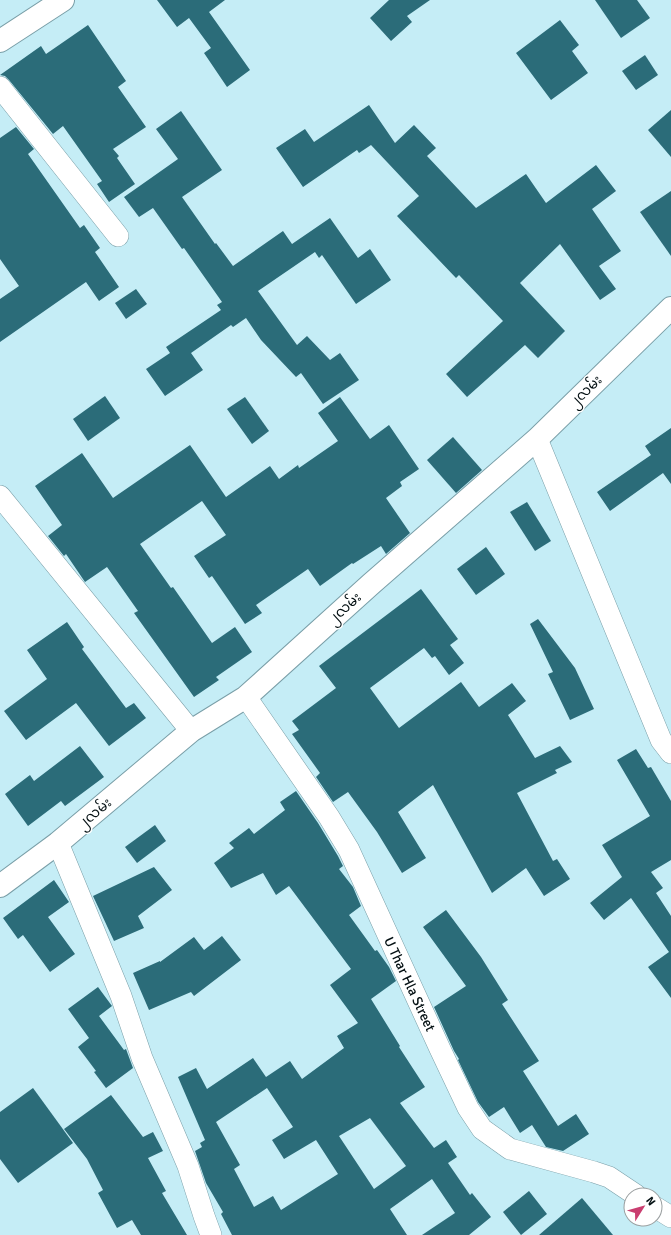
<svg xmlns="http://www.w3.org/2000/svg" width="671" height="1235" font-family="Signika,'Noto Sans Myanmar',sans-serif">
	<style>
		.building { fill: #2b6c79; fill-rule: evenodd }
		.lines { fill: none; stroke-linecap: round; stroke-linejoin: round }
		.street-casing { stroke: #7a9fa8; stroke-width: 22 }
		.secondary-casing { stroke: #7a9fa8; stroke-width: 24 }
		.street { stroke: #fff; stroke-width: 21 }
		.secondary { stroke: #fff; stroke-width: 22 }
		.labels { text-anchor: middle; stroke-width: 3; stroke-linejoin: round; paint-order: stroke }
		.street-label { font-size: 14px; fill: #030f12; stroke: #fff }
	</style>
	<rect width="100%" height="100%" fill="#c5edf6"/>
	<g class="building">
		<polygon points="157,0 225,0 209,12 250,70 227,87 204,53 211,48 189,18 177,27"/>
		<polygon points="389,0 430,0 407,16 412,22 391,41 370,18"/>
		<polygon points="595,0 637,0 650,18 621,38"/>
		<polygon points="560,20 579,45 572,51 588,73 551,100 516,53"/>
		<polygon points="88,25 126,81 118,87 146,127 113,149 119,156 117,158 135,184 109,202 97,184 102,181 63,126 53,134 9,80 5,76 0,75 41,46 46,54"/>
		<polygon points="645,55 658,75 636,90 622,71"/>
		<polygon points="369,105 395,143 414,125 436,148 427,156 476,208 526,174 546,203 596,165 616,191 592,209 621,251 599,266 616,289 600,300 560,244 520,283 565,331 538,358 525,345 467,397 446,374 503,321 459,275 456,278 397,216 419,196 371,145 359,153 357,150 303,187 276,148 305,129 314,142"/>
		<polygon points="671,110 671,157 648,130"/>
		<polygon points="181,111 222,170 182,197 215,244 216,243 233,266 283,231 292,244 330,218 358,258 370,249 391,280 356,304 322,255 319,258 315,252 258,291 297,345 307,336 330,360 340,353 359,380 323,404 301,373 296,377 261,340 246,318 233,327 231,325 191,353 203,370 165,396 146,369 170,353 166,347 221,310 217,305 222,302 184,248 182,249 153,208 139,217 124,197 178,159 156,129"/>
		<polygon points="16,127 34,149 28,154 80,228 84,225 100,248 95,252 119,287 99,301 86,282 0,342 0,299 19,286 0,259 0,138"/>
		<polygon points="671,191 671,256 640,212"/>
		<polygon points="136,289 147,304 126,319 115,303"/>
		<polygon points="105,396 120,418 88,441 73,419"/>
		<polygon points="245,397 269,431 252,444 227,409"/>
		<polygon points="340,397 370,439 389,425 419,469 400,482 402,486 386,498 410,533 386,554 381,546 353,564 352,563 320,586 308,569 256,605 262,613 245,624 212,576 209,578 194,556 226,535 202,501 140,544 171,588 173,587 212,643 235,627 252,652 216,677 219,680 194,697 134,613 138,611 107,567 85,582 66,554 64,556 48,536 62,525 35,486 82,453 113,498 190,445 226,497 270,466 279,479 298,465 299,468 338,441 318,413"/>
		<polygon points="671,428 671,484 663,473 610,511 597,492 651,455 645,446"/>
		<polygon points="453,437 482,470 456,493 427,460"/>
		<polygon points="527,502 551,541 535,551 510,512"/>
		<polygon points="486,547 505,574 476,595 457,569"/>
		<polygon points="421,589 458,639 450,645 464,663 449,675 435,656 432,658 424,648 370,688 399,728 461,682 479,707 512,683 526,701 508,715 535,758 560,746 572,762 555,770 557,773 517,793 553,861 557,859 570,879 544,896 526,868 492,893 433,785 398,812 426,858 402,873 377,832 348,792 333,802 316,777 320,773 292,734 299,730 292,721 336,688 319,666"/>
		<polygon points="538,619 575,668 594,709 570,720 548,674 553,672 530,624"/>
		<polygon points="67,622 84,647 82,649 126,708 134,703 146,718 109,746 76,703 26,740 4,711 47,679 27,650"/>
		<polygon points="80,746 104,777 65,806 61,801 28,826 5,794 30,775 34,781"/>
		<polygon points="636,749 648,768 651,767 671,801 671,860 651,872 663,888 656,893 671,916 671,998 648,967 669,952 631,898 604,920 590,903 622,877 602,845 650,816 617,760"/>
		<path d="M296,791l22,32 20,33 5,10 -4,3 14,18 8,19 -12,9 26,36 2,-1 12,17 7,14 -25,18 29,47 -1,1 26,40 -25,16 34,45 12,-8 11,17 -9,6 22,32 2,-2 19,24 -22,18h-47l33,-22 -23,-34 -42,30 17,26h-175l-11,-21 2,-2 -17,-29 -11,-32 7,-4 -2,-4 5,-3 -27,-63 18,-9 11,21 46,-31 13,19 24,-16 12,18 42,-31 -7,-12 21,-13 -28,-38 21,-16 -62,-83 -13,9 -13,-22 -32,15 -17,-25 20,-15 -5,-5 20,-15 5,6 31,-24 -5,-8zM267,1088l26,39 -21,13 12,19 32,-19 22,34 -57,36 -8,-14 -19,11 -20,-38 6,-4 -24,-43zM370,1118l36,48 -32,23 -35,-53z"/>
		<polygon points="155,825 166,841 137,863 125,847"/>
		<polygon points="154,867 172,890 138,916 144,928 114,941 93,896"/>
		<polygon points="54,880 69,902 48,917 75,954 50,972 23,935 18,939 3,918"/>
		<polygon points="446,910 481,957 508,1000 502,1004 539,1061 523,1071 558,1126 576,1114 589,1134 563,1151 546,1147 532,1125 520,1133 504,1107 489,1117 478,1102 458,1060 459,1059 454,1051 434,1007 466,986 423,927"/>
		<polygon points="222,936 241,960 194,996 191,992 149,1010 133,973 160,961 160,962 194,937 204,950"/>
		<polygon points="98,987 112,1006 99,1016 124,1050 126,1049 133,1068 106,1088 94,1072 96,1071 78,1047 89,1038 68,1009"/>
		<polygon points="33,1088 73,1143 18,1183 0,1159 0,1112"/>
		<polygon points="111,1095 143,1137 153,1132 163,1151 148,1158 166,1191 162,1193 187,1235 141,1235 132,1220 117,1228 98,1193 103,1190 87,1159 64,1129"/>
		<polygon points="529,1191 547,1214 521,1235 503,1212"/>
		<polygon points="582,1198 613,1235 539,1235"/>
	</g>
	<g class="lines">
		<defs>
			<g id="street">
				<polyline points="0,87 118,236"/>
				<polyline points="537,439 661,740 671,753"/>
				<polyline points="0,496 191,731"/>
				<polyline points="246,697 329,817 349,850 440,1049 468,1108 482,1129 510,1149 594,1172 609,1177 636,1195"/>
				<polyline points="58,843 121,996 142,1058 188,1166 204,1216 211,1235"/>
				<polyline points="655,1207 671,1217"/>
			</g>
			<g id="secondary">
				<polyline points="0,41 63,0"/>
				<polyline points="0,886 58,843 191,731 246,697 371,584 537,439 671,308"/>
			</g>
		</defs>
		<use href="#street" class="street-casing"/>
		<use href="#secondary" class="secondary-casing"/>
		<use href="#street" class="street"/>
		<use href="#secondary" class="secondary"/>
	</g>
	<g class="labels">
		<g class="street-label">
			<text transform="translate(585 391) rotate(-44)" y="5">၂လမ်း</text>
			<text transform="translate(344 608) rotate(-42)" y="5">၂လမ်း</text>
			<text transform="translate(94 813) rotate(-40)" y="5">၂လမ်း</text>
			<text transform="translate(410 984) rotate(65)" y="5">U Thar Hla Street</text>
		</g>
	</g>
	<g transform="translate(643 1207) rotate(53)"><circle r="19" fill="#ffffff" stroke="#9a9fa0"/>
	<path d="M0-3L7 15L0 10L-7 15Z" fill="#ca3e70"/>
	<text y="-6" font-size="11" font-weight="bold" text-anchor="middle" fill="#030f12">N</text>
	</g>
</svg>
